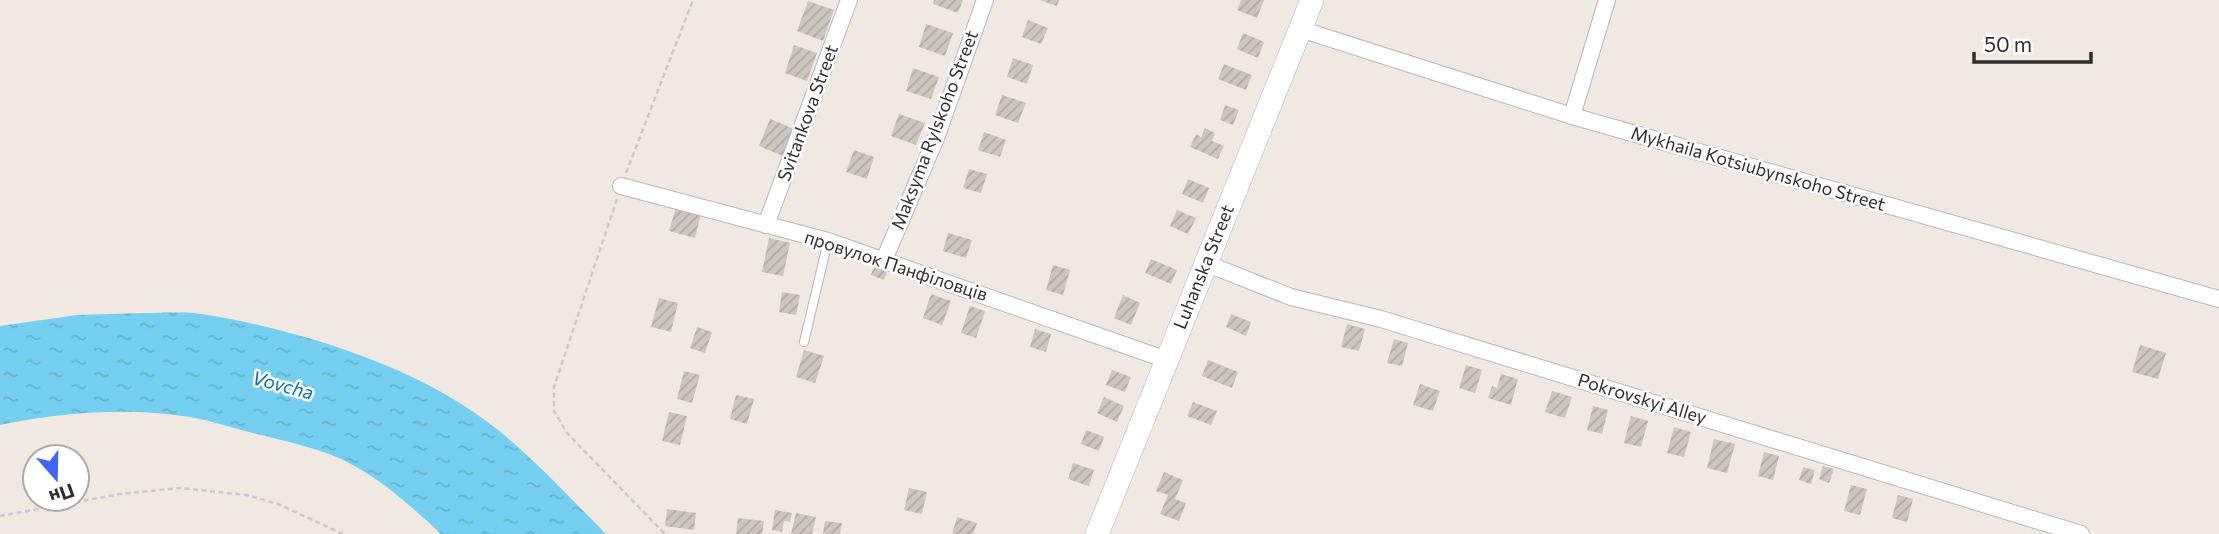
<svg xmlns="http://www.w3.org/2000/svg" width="2219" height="534" font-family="Commissioner,sans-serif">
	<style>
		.water { fill: url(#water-ripples) }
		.building { fill: url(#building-hatch) }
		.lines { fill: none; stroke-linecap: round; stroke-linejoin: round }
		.service-casing { stroke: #b4b7c1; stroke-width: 10 }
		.minor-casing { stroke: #b4b7c1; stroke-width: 18 }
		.secondary-casing { stroke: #b4b7c1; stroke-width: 24 }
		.path { stroke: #c9c9c9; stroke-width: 2.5; stroke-dasharray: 5 3.5; stroke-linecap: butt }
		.service { stroke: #fff; stroke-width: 8 }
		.minor { stroke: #fff; stroke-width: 16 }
		.secondary { stroke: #fff; stroke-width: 23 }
		.labels { text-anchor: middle; stroke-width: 5; stroke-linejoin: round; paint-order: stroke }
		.street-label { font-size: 18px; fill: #2e2e2e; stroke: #fff }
		.water-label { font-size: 19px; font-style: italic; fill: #0d6fa3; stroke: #fff }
	</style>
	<defs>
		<pattern id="water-ripples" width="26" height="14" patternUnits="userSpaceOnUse" patternTransform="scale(1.75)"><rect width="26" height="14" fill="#75cff0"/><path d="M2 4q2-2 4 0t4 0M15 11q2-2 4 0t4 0" fill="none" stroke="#66b2ce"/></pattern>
		<pattern id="building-hatch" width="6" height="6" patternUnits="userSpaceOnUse" patternTransform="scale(1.75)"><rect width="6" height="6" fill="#cbc7bf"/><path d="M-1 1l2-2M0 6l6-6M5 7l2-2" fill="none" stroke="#afaba4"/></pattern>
	</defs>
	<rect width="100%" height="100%" fill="#efe9e1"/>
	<path class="water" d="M144,313c21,0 44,-2 64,2 96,16 214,53 290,115 38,31 73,69 108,104h-165c-30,-28 -64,-59 -102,-76 -26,-11 -54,-17 -82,-24 -22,-5 -44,-13 -67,-17 -62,-10 -128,-5 -190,8v-99l77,-11z"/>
	<g class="building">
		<polygon points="934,0 963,0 958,13 933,4"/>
		<polygon points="1040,0 1059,0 1057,6"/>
		<polygon points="1241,0 1264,0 1257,18 1237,10"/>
		<polygon points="808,1 834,10 823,41 797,31"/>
		<polygon points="1028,20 1048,28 1041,44 1022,37"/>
		<polygon points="926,24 953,33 945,56 919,47"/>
		<polygon points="1243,33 1264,42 1258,58 1237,49"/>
		<polygon points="794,45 817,53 807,81 785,73"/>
		<polygon points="1013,58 1033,65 1027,84 1007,77"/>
		<polygon points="1224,64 1252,75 1246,90 1218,79"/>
		<polygon points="913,68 939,77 931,99 906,91"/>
		<polygon points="1002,95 1026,103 1018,123 995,115"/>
		<polygon points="1225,105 1239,110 1233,125 1220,120"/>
		<polygon points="899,114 925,123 916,145 891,136"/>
		<polygon points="770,119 794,129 783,156 759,146"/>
		<polygon points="1205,128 1215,133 1212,141 1224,146 1218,159 1190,147 1196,134 1201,137"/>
		<polygon points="984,132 1006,140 1000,157 978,150"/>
		<polygon points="854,150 874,157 867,179 846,172"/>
		<polygon points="969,169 987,174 981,193 963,188"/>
		<polygon points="1188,179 1209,188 1203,203 1182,194"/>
		<polygon points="677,204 702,210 695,238 669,231"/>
		<polygon points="1177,210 1196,218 1188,234 1170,226"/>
		<polygon points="948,233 972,240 966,258 943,251"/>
		<polygon points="769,238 790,243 783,276 762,272"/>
		<polygon points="1151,259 1177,270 1171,284 1145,273"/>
		<polygon points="876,262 889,267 884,280 871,275"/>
		<polygon points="1053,265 1070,270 1063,295 1046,290"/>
		<polygon points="782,292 800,295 796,315 779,312"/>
		<polygon points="931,294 951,301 942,325 923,318"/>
		<polygon points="1123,295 1140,303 1131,325 1114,318"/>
		<polygon points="659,298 678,303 671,332 651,327"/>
		<polygon points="970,306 985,311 976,338 961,333"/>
		<polygon points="1231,314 1251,322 1246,336 1226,327"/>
		<polygon points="1347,324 1365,329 1359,351 1341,347"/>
		<polygon points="697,327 712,332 705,353 690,348"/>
		<polygon points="1035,329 1051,334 1046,352 1030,347"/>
		<polygon points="1394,339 1408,343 1402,366 1387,363"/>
		<polygon points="2140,345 2166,353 2158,379 2132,372"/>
		<polygon points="804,350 824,356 815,383 796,377"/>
		<polygon points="1208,360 1238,372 1232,388 1202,376"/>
		<polygon points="1466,365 1482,370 1475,393 1459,388"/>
		<polygon points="1112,370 1131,377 1125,392 1106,385"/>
		<polygon points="684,371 700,375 692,403 677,399"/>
		<polygon points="1501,374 1518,379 1511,405 1488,398 1492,386 1497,388"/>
		<polygon points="1420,384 1440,391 1433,411 1413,405"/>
		<polygon points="1552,391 1572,397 1565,418 1545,412"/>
		<polygon points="736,395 754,399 747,424 730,419"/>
		<polygon points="1104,397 1124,406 1117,422 1097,413"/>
		<polygon points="1193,402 1217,411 1211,425 1187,416"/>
		<polygon points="1593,406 1608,410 1602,434 1587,430"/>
		<polygon points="669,412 687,416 680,445 662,441"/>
		<polygon points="1631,416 1648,421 1641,447 1624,443"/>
		<polygon points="1674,427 1691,432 1684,457 1667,453"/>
		<polygon points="1086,430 1104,437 1099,451 1081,444"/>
		<polygon points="1714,439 1735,444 1727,473 1707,468"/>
		<polygon points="1764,452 1779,456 1773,480 1758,476"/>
		<polygon points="1073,463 1094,470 1089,486 1068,479"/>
		<polygon points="1823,466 1834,469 1829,483 1819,479"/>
		<polygon points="1803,467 1815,470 1811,484 1799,480"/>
		<polygon points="1164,472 1183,480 1175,499 1186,503 1179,521 1160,514 1168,495 1156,491"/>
		<polygon points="1851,485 1867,489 1860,515 1844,511"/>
		<polygon points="909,488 927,492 922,514 904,510"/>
		<polygon points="1898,495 1913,499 1907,522 1892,518"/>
		<polygon points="667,509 696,513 694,530 665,526"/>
		<polygon points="775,510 792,513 790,522 784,521 782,532 772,530"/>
		<polygon points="796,513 816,517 812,534 791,534"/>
		<polygon points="957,517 977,523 973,534 952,534"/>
		<polygon points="738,518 764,521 762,534 736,534"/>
		<polygon points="825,521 842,523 840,534 823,534"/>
	</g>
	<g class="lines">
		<defs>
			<polyline id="service" points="804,342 828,241"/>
			<g id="minor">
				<polyline points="1300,29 1572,116 2219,299"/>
				<polyline points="1572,116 1607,0"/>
				<polyline points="621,186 828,241 1167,360"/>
				<polyline points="766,225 849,0"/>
				<polyline points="884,260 936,138 985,0"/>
				<polyline points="1205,263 1291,297 1381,319 2081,534"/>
			</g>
			<polyline id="secondary" points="1097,534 1312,0"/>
		</defs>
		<use href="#service" class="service-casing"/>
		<use href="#minor" class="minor-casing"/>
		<use href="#secondary" class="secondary-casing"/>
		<g class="path">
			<polyline points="626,173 693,0"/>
			<polyline points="617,199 554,387 554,411 567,433 665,534"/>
			<polyline points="0,516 120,494 180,488 247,495 278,504 343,534"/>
		</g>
		<use href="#service" class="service"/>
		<use href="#minor" class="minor"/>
		<use href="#secondary" class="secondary"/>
	</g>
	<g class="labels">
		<g class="street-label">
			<text transform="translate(808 113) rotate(-70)" y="6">Svitankova Street</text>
			<text transform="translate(935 130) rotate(-69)" y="6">Maksyma Rylskoho Street</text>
			<text transform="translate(1758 169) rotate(16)" y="6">Mykhaila Kotsiubynskoho Street</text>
			<text transform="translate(896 266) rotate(18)" y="6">провулок Панфіловців</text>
			<text transform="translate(1204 267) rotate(-68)" y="6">Luhanska Street</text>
			<text transform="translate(1642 399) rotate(17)" y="6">Pokrovskyi Alley</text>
		</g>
		<g class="water-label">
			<text transform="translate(283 385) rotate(15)" y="7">Vovcha</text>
		</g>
	</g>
	<g transform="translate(56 478) rotate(160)"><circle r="33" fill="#ffffff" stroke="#ababab" stroke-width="2"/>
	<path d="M0-5L12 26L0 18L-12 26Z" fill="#4264fb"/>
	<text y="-10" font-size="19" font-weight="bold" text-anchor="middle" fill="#2e2e2e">Пн</text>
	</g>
	<path d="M1974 52v10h117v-10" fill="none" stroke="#2e2e2e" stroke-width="3.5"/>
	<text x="1984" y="52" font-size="21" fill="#2e2e2e" stroke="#ffffff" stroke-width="5" paint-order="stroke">50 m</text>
</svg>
